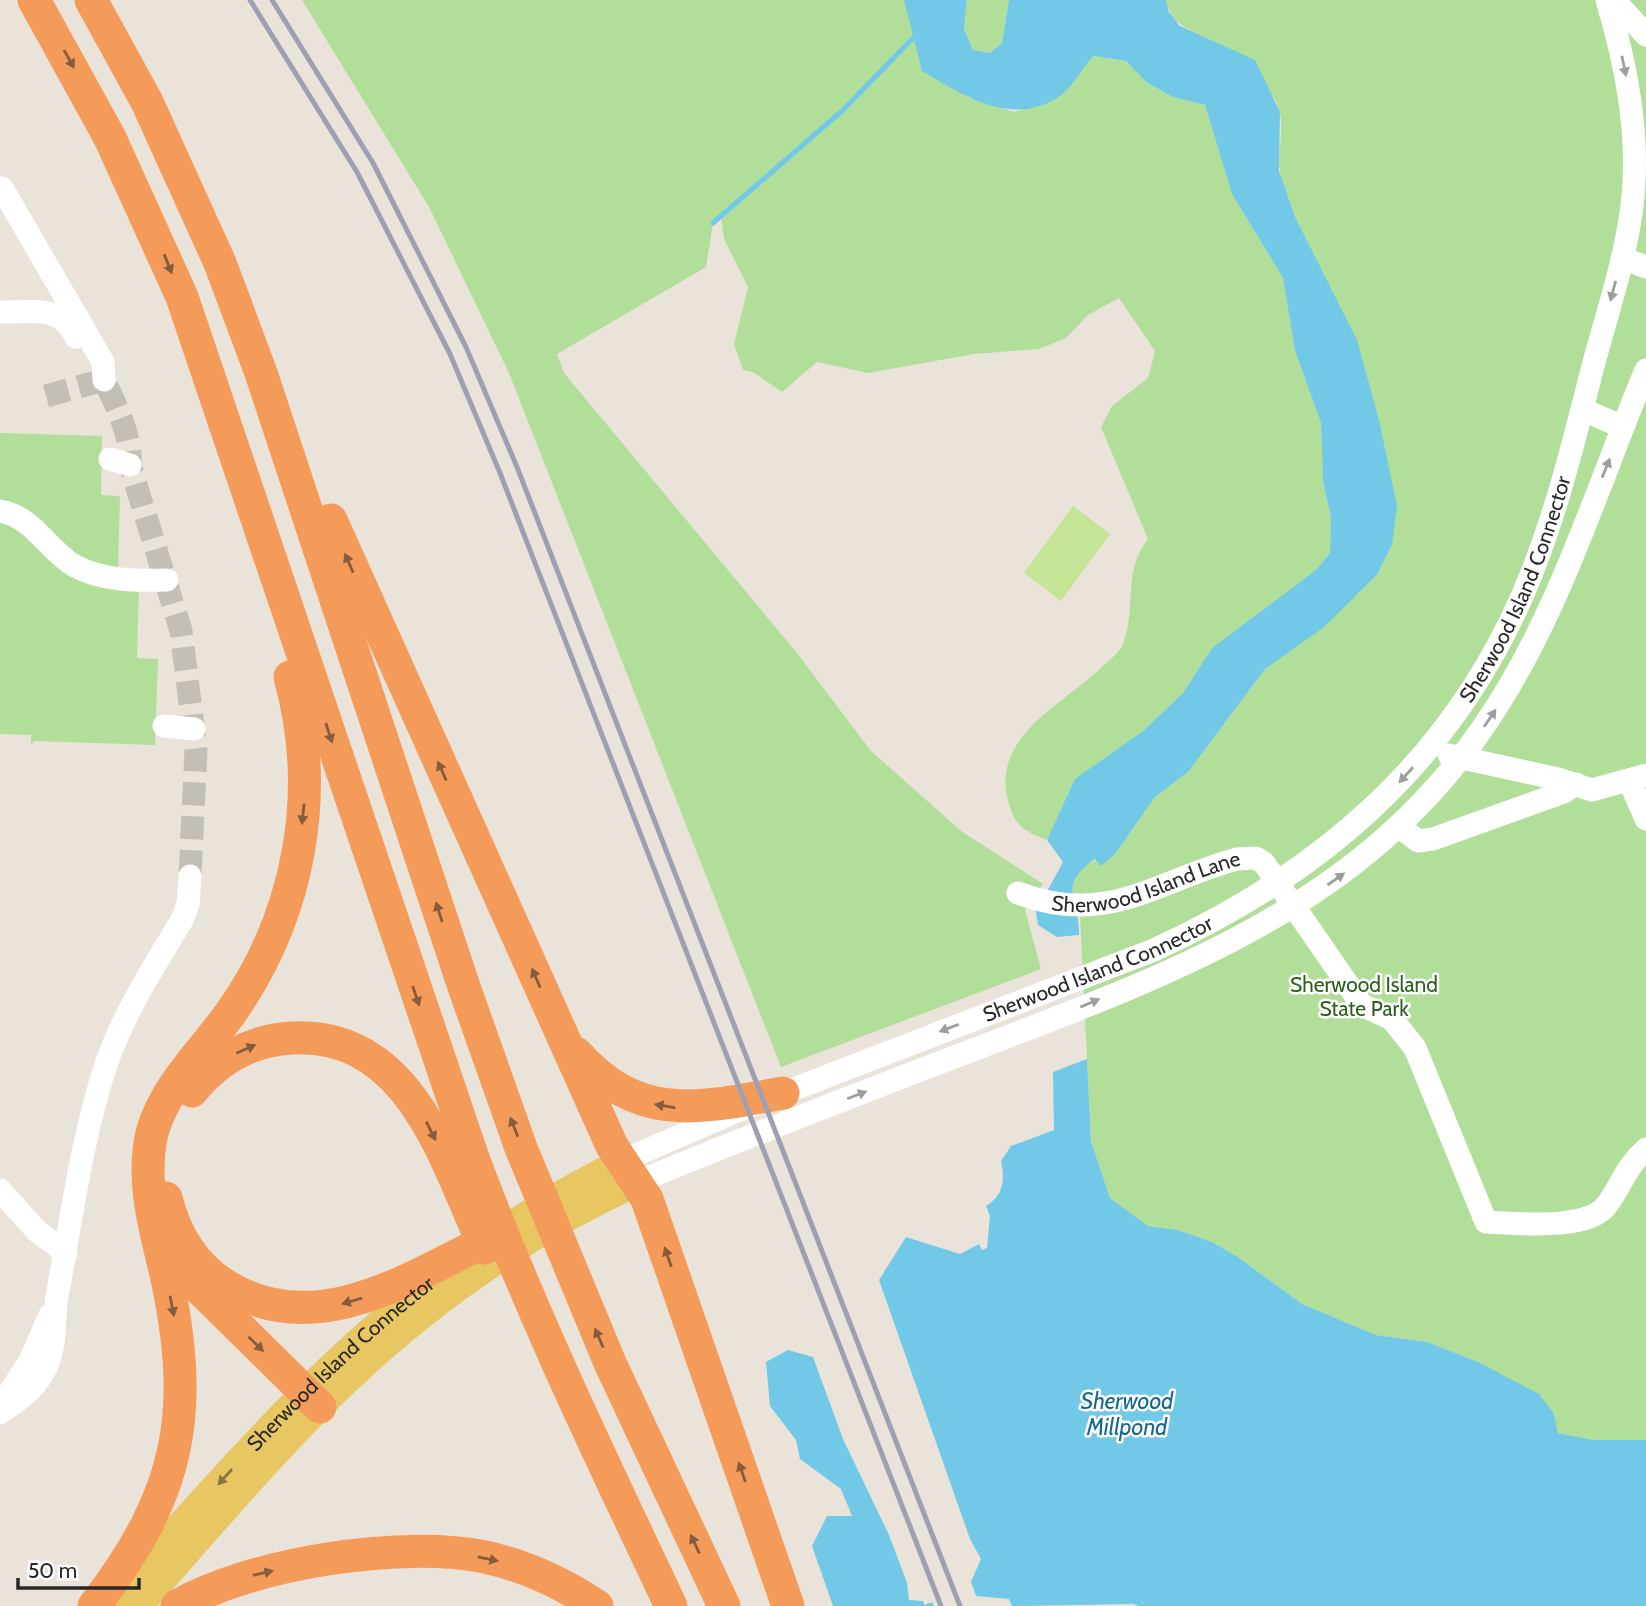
<svg xmlns="http://www.w3.org/2000/svg" width="1646" height="1606" font-family="Cabin,sans-serif">
	<style>
		.green { fill: #b1de99 }
		.pitch { fill: #c4e595 }
		.water { fill: #72c9e7 }
		.lines { fill: none; stroke-linecap: round; stroke-linejoin: round }
		.stream { stroke: #72c9e7; stroke-width: 5 }
		.minor-tunnel { stroke: #c3beb6; stroke-width: 23; stroke-dasharray: 23 11; stroke-linecap: butt }
		.minor { stroke: #fff; stroke-width: 23 }
		.major { stroke: #e8c661; stroke-width: 28 }
		.highway { stroke: #f49b5a; stroke-width: 33 }
		.rail { stroke: #9da0b1; stroke-width: 5 }
		.oneway { fill: #845c3e }
		.oneway2 { fill: #9e9e9e }
		.oneway3 { fill: #874 }
		.labels { text-anchor: middle; stroke-width: 5; stroke-linejoin: round; paint-order: stroke }
		.street-label { font-size: 21px; fill: #282828; stroke: #fff }
		.park-label { font-size: 21px; fill: #2c5f1d; stroke: #fff }
		.water-label { font-size: 23px; font-style: italic; fill: #14678f; stroke: #fff }
	</style>
	<rect width="100%" height="100%" fill="#eae3da"/>
	<g class="green">
		<path d="M302,0h651l14,97 47,15 44,-15 34,-41 34,5 20,21 27,15 32,8 27,89 51,84 12,73 26,72 2,58 8,37 -1,35 -14,17 -104,78 -29,45 -40,38 -67,48 -29,61c-26,-10 -34,-16 -40,-44 -13,-62 60,-94 97,-131 5,-5 15,-12 18,-19 16,-38 -1,-72 26,-107l-47,-112 11,-21 36,-28 7,-27 -36,-53 -31,17 -22,23 -27,11 -65,5 -106,19 -51,-11 -35,30 -29,-20 -10,-2 -9,-26 14,-57 -24,-48 -3,-23 -8,7 -7,44 -149,87 7,19 233,280 74,98 90,80 82,53 -18,26 16,59 -260,98 -272,-694 -80,-166z"/>
		<polygon points="967,0 1009,0 1002,43 990,53 973,50 964,29"/>
		<path d="M1166,0h480v1440h-53l-35,-7 -4,-19 -76,-52 -51,-20 -51,-7 -74,-31 -64,-47 -26,-15 -34,-12 -30,-4 -38,-28 -19,-57 -11,-225c-18,-38 -2,-53 35,-62l40,-57 33,-25 77,-103 94,-76 18,-18 15,-30 -76,-284c-13,-28 -32,-59 -36,-89 -4,-27 10,-54 -9,-78 -11,-15 -40,-41 -56,-51 -21,-14 -43,-14 -49,-43z"/>
		<polygon points="0,433 102,436 101,495 120,496 118,570 139,589 137,658 158,659 155,745 34,741 31,745 31,735 0,734"/>
	</g>
	<polygon class="pitch" points="1073,506 1110,534 1061,601 1024,573"/>
	<g class="water">
		<path d="M904,0h63l-3,29 9,21 17,3 12,-10 7,-43h157l3,12 11,14 75,34 25,52 -1,59 16,46 62,123 22,80 18,86 -5,39 -15,30 -54,53 -58,41 -77,103 -33,25 -40,57 -14,12 -6,-7c-39,27 -15,39 -16,76l-22,2 -19,-12 -4,-24 10,-4 19,-35 -16,-22 28,-61 68,-48 40,-38 29,-45 104,-78 14,-17 1,-35 -8,-37 -2,-58 -26,-72 -12,-73 -51,-84 -27,-89 -32,-8 -27,-15 -20,-21 -33,-5c-11,12 -22,34 -36,42 -47,29 -94,-3 -135,-27z"/>
		<path d="M1087,1059l4,82 19,57 38,28 30,4 34,12 26,15 64,47 74,31 51,7 51,20 61,32 15,20 4,19 35,7h53v166h-507l-6,-2 -121,2 -3,-7 -33,-3 -5,-14 10,-23 -11,-20 -91,-259 27,-43 54,17 19,-10 3,6 5,-2 3,-32 -4,-10c18,-11 19,-26 15,-45l10,-15 43,-16 -1,-58z"/>
		<polygon points="788,1350 813,1357 843,1439 889,1535 907,1583 909,1600 923,1601 925,1606 833,1606 812,1546 827,1516 852,1516 841,1489 800,1459 796,1440 770,1406 766,1362"/>
	</g>
	<g class="lines">
		<g class="stream">
			<polyline points="713,223 843,110 913,38"/>
			<polyline points="928,1606 931,1605"/>
		</g>
		<path class="minor-tunnel" d="M46,396l58,-16c12,25 28,57 26,85l51,166 15,119 -6,126"/>
		<g class="minor">
			<polyline points="1614,0 1646,35"/>
			<polyline points="2,188 103,362 104,380"/>
			<polyline points="1622,258 1646,267"/>
			<path d="M0,312c33,1 59,-9 76,25"/>
			<polyline points="1582,409 1622,427"/>
			<polyline points="110,459 130,465"/>
			<path d="M0,511c34,6 47,39 75,55 28,15 61,15 92,14"/>
			<polyline points="164,726 194,729"/>
			<polyline points="1449,755 1558,779 1592,790 1646,775"/>
			<polyline points="1629,780 1646,819"/>
			<polyline points="1400,827 1418,841 1433,839 1564,792 1576,784"/>
			<path id="s1" d="M1018,893c89,34 138,-12 219,-34l19,-1 8,5 98,142 30,14 23,29 71,174c30,1 100,9 120,-16 16,-21 18,-37 40,-57"/>
			<path id="s2" d="M622,1161l115,-50 417,-161c166,-76 295,-186 369,-356 31,-71 50,-149 69,-224 15,-57 35,-114 41,-173 6,-67 -7,-133 -26,-197"/>
			<path d="M638,1182c108,-45 217,-87 327,-129 198,-76 394,-143 519,-327 74,-107 112,-237 162,-356"/>
			<polyline points="0,1190 37,1231 66,1253"/>
			<polyline points="0,1407 30,1361 50,1315"/>
			<path d="M0,1413c18,-13 35,-23 45,-44 12,-24 8,-47 12,-73 14,-74 24,-153 47,-225 17,-54 49,-103 78,-151l6,-16 2,-28"/>
		</g>
		<g class="major">
			<polyline points="483,1243 554,1198 622,1161"/>
			<path id="s3" d="M114,1599c104,-115 203,-233 328,-326"/>
			<path d="M139,1606c67,-75 133,-154 206,-224 86,-82 185,-151 293,-200"/>
		</g>
		<g class="highway">
			<path d="M34,0l76,138 72,159 291,861c57,153 128,300 198,448"/>
			<polyline points="91,0 147,102 220,263 261,373 463,984 521,1148 610,1363 724,1606"/>
			<polyline points="331,520 612,1146 647,1199 788,1606"/>
			<path d="M576,1053c63,71 124,55 207,40"/>
			<path d="M192,1091c25,-31 59,-51 100,-53 119,-6 153,123 193,210"/>
			<path d="M166,1198c9,37 28,69 62,89 89,53 182,-9 263,-49"/>
			<polyline points="189,1278 320,1407"/>
			<path d="M94,1606c87,-113 102,-193 72,-332 -11,-46 -25,-93 -14,-141 12,-45 51,-82 78,-119 70,-99 92,-221 60,-337"/>
			<path d="M177,1606c75,-43 223,-66 308,-49 41,9 77,26 112,49"/>
		</g>
		<g class="rail">
			<polyline points="250,0 357,172 450,354 500,473 941,1606"/>
			<polyline points="272,0 373,163 466,347 517,467 960,1606"/>
		</g>
	</g>
	<defs><path id="oneway-solid" d="M-6-.8H1V-3.2L6.5 0L1 3.2V.8H-6Z" transform="scale(1.75)"/></defs>
	<g class="oneway">
		<use href="#oneway-solid" transform="translate(69 59) rotate(61)"/>
		<use href="#oneway-solid" transform="translate(168 264) rotate(68)"/>
		<use href="#oneway-solid" transform="translate(349 563) rotate(-113)"/>
		<use href="#oneway-solid" transform="translate(329 733) rotate(72)"/>
		<use href="#oneway-solid" transform="translate(442 771) rotate(-114)"/>
		<use href="#oneway-solid" transform="translate(303 814) rotate(96)"/>
		<use href="#oneway-solid" transform="translate(439 912) rotate(-108)"/>
		<use href="#oneway-solid" transform="translate(536 978) rotate(-114)"/>
		<use href="#oneway-solid" transform="translate(416 996) rotate(71)"/>
		<use href="#oneway-solid" transform="translate(246 1049) rotate(-24)"/>
		<use href="#oneway-solid" transform="translate(665 1106) rotate(-170)"/>
		<use href="#oneway-solid" transform="translate(514 1127) rotate(-111)"/>
		<use href="#oneway-solid" transform="translate(431 1131) rotate(63)"/>
		<use href="#oneway-solid" transform="translate(668 1257) rotate(-109)"/>
		<use href="#oneway-solid" transform="translate(352 1301) rotate(164)"/>
		<use href="#oneway-solid" transform="translate(172 1306) rotate(79)"/>
		<use href="#oneway-solid" transform="translate(599 1338) rotate(-114)"/>
		<use href="#oneway-solid" transform="translate(256 1344) rotate(44)"/>
		<use href="#oneway-solid" transform="translate(742 1472) rotate(-109)"/>
		<use href="#oneway-solid" transform="translate(695 1544) rotate(-115)"/>
		<use href="#oneway-solid" transform="translate(488 1559) rotate(12)"/>
		<use href="#oneway-solid" transform="translate(263 1573) rotate(-13)"/>
	</g>
	<g class="oneway2">
		<use href="#oneway-solid" transform="translate(1624 66) rotate(78)"/>
		<use href="#oneway-solid" transform="translate(1613 291) rotate(105)"/>
		<use href="#oneway-solid" transform="translate(1606 468) rotate(-68)"/>
		<use href="#oneway-solid" transform="translate(1490 718) rotate(-56)"/>
		<use href="#oneway-solid" transform="translate(1406 775) rotate(132)"/>
		<use href="#oneway-solid" transform="translate(1336 879) rotate(-35)"/>
		<use href="#oneway-solid" transform="translate(1090 1003) rotate(-23)"/>
		<use href="#oneway-solid" transform="translate(949 1028) rotate(159)"/>
		<use href="#oneway-solid" transform="translate(857 1095) rotate(-21)"/>
	</g>
	<use class="oneway3" href="#oneway-solid" transform="translate(225 1477) rotate(132)"/>
	<g class="labels">
		<g class="street-label">
			<text dy="7" stroke="none"><textPath href="#s2" startOffset="1099">Sherwood Island Connector</textPath></text>
			<text dy="7" stroke="none"><textPath href="#s1" startOffset="133">Sherwood Island Lane</textPath></text>
			<text dy="7" stroke="none"><textPath href="#s2" startOffset="513">Sherwood Island Connector</textPath></text>
			<text dy="7" stroke="none"><textPath href="#s3" startOffset="327">Sherwood Island Connector</textPath></text>
		</g>
		<g class="park-label">
			<text x="1364" y="992">Sherwood Island<tspan x="1364" dy="24">State Park</tspan></text>
		</g>
		<g class="water-label">
			<text x="1127" y="1409">Sherwood<tspan x="1127" dy="26">Millpond</tspan></text>
		</g>
	</g>
	<path d="M18 1578v10h121v-10" fill="none" stroke="#282828" stroke-width="3.5"/>
	<text x="28" y="1578" font-size="21" fill="#282828" stroke="#ffffff" stroke-width="5" paint-order="stroke">50 m</text>
</svg>
